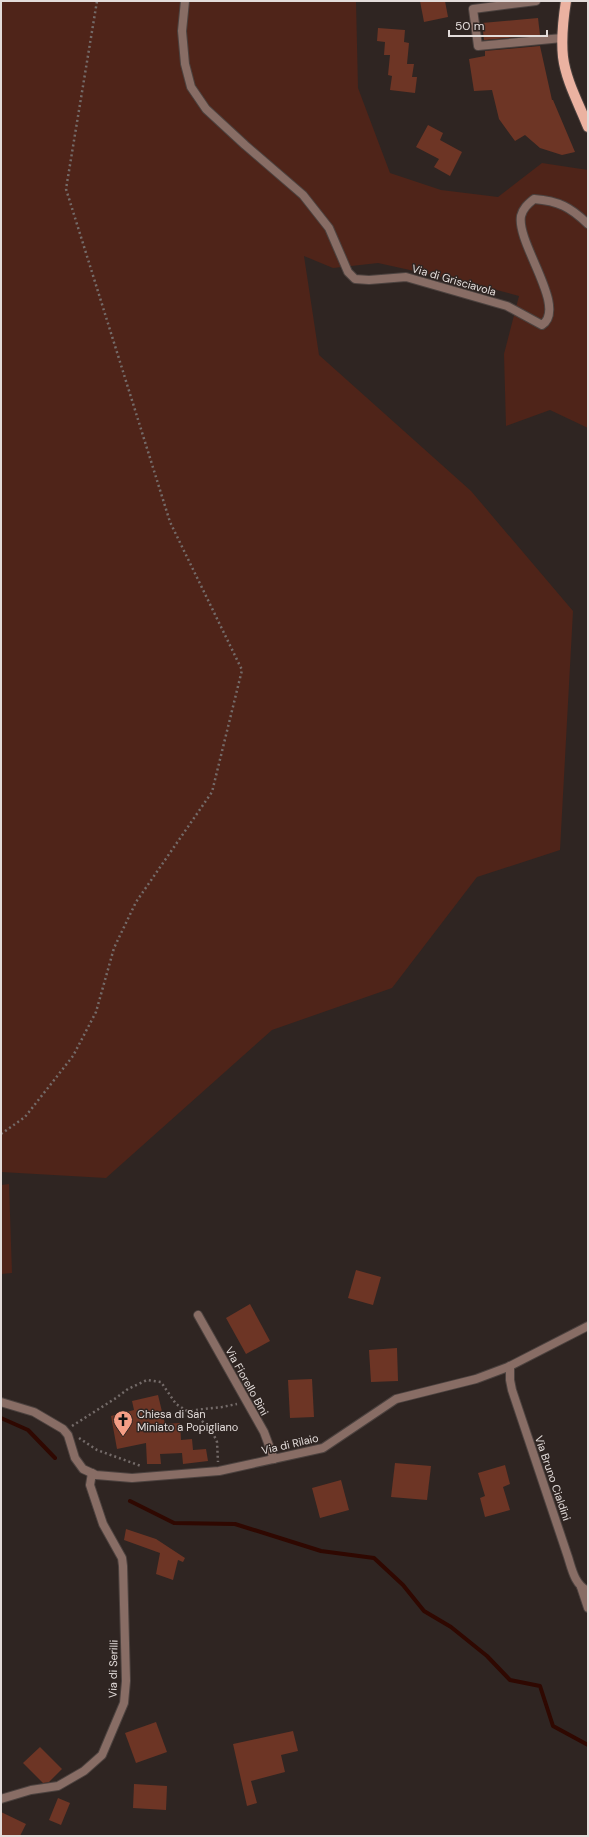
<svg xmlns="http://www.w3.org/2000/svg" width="589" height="1837" font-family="'DM Sans',sans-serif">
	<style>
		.green { fill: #4f2419 }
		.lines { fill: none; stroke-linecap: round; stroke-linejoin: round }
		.stream { stroke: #2f0801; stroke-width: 4 }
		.building { fill: #6d3525 }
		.street-casing { stroke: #4c423f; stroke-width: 10 }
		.primary-casing { stroke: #4c423f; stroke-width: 12 }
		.path { stroke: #746b69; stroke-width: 2.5; stroke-dasharray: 2 3; stroke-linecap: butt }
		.street { stroke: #886d65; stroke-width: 8 }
		.primary { stroke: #ebb2a1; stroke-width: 10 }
		.labels { text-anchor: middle; stroke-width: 3; stroke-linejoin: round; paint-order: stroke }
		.street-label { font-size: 11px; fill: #e3dcda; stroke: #2f2522 }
		.poi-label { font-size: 11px; fill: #e3dcda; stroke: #2f2522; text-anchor: start }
	</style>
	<rect width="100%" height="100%" fill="#2f2522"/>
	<g class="green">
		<polygon points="1,1 356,1 358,88 390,173 441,190 498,197 542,163 588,170 588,428 550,410 506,426 504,354 519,296 478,285 378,263 333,268 304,256 319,355 471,491 573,611 560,850 477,877 392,988 272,1030 106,1178 1,1172"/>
		<polygon points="9,1184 12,1273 1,1274 1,1185"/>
	</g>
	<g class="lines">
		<g class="stream">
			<polyline points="1,1418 28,1430 55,1458"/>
			<polyline points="130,1501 174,1523 235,1524 321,1551 374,1558 403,1585 424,1611 451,1627 487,1656 510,1680 540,1686 553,1726 588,1745"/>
		</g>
	</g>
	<g class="building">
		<polygon points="420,1 445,1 448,17 424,22"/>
		<polygon points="538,18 540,35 484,40 482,23"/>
		<polygon points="378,28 405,30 404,42 409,43 407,64 414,64 412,77 417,77 415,93 390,90 392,76 388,75 390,55 384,55 385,42 377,41"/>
		<polygon points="540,46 552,100 553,100 575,152 562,155 540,148 525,135 515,141 499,119 492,90 474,91 469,59 485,56 485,51"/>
		<polygon points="428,125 443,133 440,140 462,152 450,176 434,167 439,159 416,147"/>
		<polygon points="356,1270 381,1277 373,1305 348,1298"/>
		<polygon points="250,1304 270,1341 246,1354 226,1318"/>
		<polygon points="397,1348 398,1381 371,1382 369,1350"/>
		<polygon points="312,1379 314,1417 290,1418 288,1380"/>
		<polygon points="158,1395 165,1424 180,1423 181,1440 192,1439 193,1450 206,1449 208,1461 183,1464 182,1453 160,1454 161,1464 147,1464 146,1443 117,1449 111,1416 134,1410 132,1401"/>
		<polygon points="395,1463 431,1466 427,1500 391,1497"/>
		<polygon points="505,1465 510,1484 503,1487 510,1510 485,1517 480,1498 485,1496 478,1473"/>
		<polygon points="341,1480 349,1510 320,1518 312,1488"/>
		<polygon points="126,1529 156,1539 185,1558 183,1562 178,1560 173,1580 156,1574 160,1553 124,1540"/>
		<polygon points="156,1722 167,1752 136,1763 125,1733"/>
		<polygon points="293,1731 298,1751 281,1755 285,1772 251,1781 257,1803 247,1806 233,1744"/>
		<polygon points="40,1747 62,1769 49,1782 43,1783 23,1763"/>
		<polygon points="134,1784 167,1786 166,1810 133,1808"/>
		<polygon points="58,1798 70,1803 61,1825 49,1820"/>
		<polygon points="1,1812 26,1824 20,1836 1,1836"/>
	</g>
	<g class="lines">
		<defs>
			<g id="street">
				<path d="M185,1l-3,30 3,33 6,23 15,22 39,36 58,50 26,33 19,44 7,7 14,1 37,-3 101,29 35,19c26,-17 -26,-82 -21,-109 2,-8 7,-12 13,-17 25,2 36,8 54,25"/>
				<polyline points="536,1 473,9 478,46 562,38"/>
				<polyline points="198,1315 264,1432 274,1459"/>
				<path d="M510,1366v14l2,10 56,167c4,13 7,28 20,34"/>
				<polyline points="1,1402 34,1412 63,1429 68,1435 75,1458 83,1469 96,1475 132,1478 219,1471 323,1448 396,1399 476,1379 508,1367 588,1326"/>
				<polyline points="581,1587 588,1608"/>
				<polyline points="1,1799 31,1790 58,1786 84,1771 102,1755 124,1703 126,1681 123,1566 122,1558 103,1524 90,1485 92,1473"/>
			</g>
			<path id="primary" d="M566,1c-3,19 -5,37 -3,56 3,24 16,47 25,70"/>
		</defs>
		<use href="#street" class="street-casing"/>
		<use href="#primary" class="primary-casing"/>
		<g class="path">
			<polyline points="1,1134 25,1117 73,1056 96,1012 114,948 136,902 212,792 242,670 170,522 66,189 97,1"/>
			<polyline points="186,1411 222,1407 237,1404"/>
			<polyline points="72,1426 116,1398 128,1389 147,1380 161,1382 176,1404 201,1420 212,1431 217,1442 218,1462"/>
			<polyline points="79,1438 97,1450 141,1466"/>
		</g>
		<use href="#street" class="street"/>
		<use href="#primary" class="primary"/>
	</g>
	<defs>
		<symbol id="church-pin" viewBox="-11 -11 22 30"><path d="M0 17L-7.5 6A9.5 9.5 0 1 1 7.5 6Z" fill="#f49e86" stroke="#2f2522"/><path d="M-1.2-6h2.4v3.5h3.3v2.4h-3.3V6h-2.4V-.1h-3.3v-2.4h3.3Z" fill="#111"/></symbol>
	</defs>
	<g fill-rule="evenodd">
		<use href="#church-pin" x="112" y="1409" width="22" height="30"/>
	</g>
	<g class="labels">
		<g class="street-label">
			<text transform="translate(454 280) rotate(16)" y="4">Via di Grisciavola</text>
			<text transform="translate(247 1381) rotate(61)" y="4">Via Fiorello Bini</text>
			<text transform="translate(290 1444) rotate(-13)" y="4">Via di Rilaio</text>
			<text transform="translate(553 1478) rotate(71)" y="4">Via Bruno Cialdini</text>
			<text transform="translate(113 1669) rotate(-89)" y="4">Via di Serilli</text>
		</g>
		<g class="poi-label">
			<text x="137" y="1418">Chiesa di San<tspan x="137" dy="13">Miniato a Popigliano</tspan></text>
		</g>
	</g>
	<rect width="589" height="1837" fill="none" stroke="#e3dcda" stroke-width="4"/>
	<path d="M449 30v6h98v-6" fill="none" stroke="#e3dcda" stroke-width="2"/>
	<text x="455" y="30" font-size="12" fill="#e3dcda" stroke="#2f2522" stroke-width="3" paint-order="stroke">50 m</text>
</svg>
